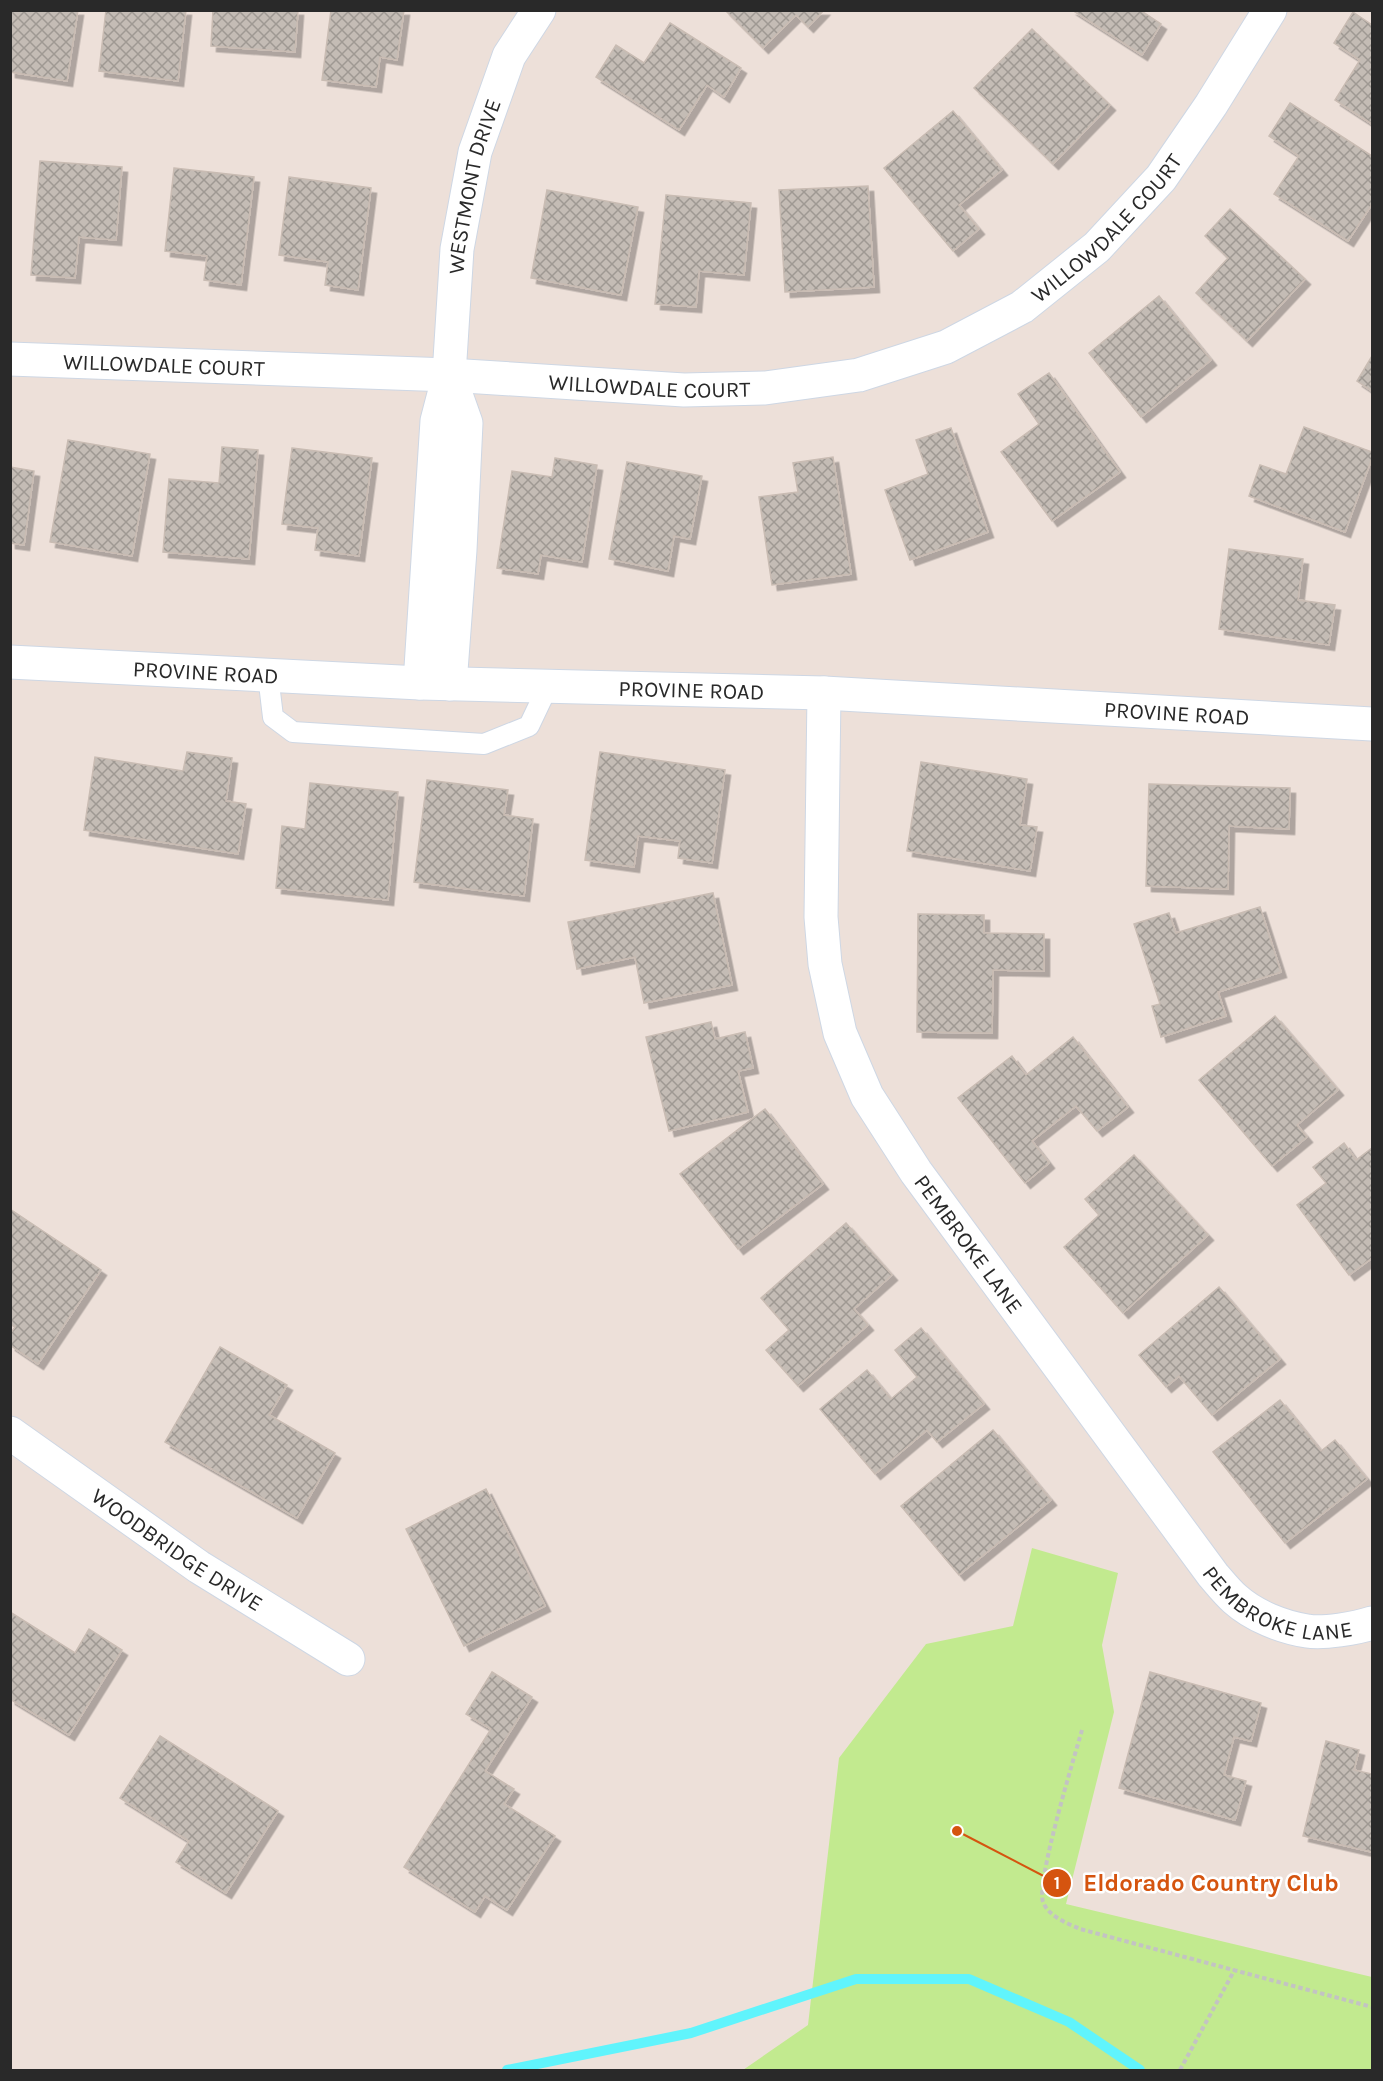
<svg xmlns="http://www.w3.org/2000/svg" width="1383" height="2081" font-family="Karla,sans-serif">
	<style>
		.grass { fill: #c2ea8f }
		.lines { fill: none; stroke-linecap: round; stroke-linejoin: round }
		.stream { stroke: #60f4fc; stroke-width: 10 }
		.building { fill: url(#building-cross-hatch); stroke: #c9bcb3; stroke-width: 1.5; filter: url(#shadow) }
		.service-casing { stroke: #ced7e4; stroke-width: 22 }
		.minor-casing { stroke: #ced7e4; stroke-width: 35 }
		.path { stroke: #c3c3c3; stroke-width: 4; stroke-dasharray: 4.5 3; stroke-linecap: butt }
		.service { stroke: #fff; stroke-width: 20 }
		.minor { stroke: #fff; stroke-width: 33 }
		.labels { text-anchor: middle; stroke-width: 5; stroke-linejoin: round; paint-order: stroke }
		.street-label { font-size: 22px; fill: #292929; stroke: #fff }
		.leader { fill: none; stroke: #d5540f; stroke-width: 2 }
		.callout-dot { fill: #d5540f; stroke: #fff; stroke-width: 2 }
		.mark-label { font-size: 18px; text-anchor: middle; font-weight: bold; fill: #fff }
		.callout-label { font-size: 24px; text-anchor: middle; font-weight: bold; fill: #d5540f; stroke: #fff; stroke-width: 5; stroke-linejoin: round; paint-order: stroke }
	</style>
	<defs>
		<pattern id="building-cross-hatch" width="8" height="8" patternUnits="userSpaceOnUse" patternTransform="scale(1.5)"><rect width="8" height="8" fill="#c4bcb5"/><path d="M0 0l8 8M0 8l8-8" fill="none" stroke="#9f9993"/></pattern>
		<filter id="shadow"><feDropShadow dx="5.5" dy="5.5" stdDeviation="0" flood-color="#0004"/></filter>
	</defs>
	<rect width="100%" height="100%" fill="#ede0d9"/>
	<polygon class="grass" points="1032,1548 1118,1573 1102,1645 1114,1712 1066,1904 1372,1977 1372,2070 743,2070 808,2025 839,1758 926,1644 1013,1626"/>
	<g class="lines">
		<polyline class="stream" points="507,2070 691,2033 856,1979 969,1979 1069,2022 1140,2070"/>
	</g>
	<g class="building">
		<polygon points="10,10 78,10 67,81 10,72"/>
		<polygon points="106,10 186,10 178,81 99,71"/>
		<polygon points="213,10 298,10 295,52 211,46"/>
		<polygon points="331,10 404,10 397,60 380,57 376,87 322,80"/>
		<polygon points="725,10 824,10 808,27 796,15 763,48"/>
		<polygon points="1072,10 1140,10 1161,24 1142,55"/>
		<polygon points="1353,12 1372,25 1372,124 1335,100 1360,60 1334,43"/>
		<polygon points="670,23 741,68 724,97 707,85 679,130 596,77 616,45 644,63"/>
		<polygon points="1032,29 1110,105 1053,164 974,88"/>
		<polygon points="1290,103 1372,156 1372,204 1348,241 1274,194 1299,156 1269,136"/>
		<polygon points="953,111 1002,170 959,205 979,229 953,251 884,168"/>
		<polygon points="40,161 122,167 116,240 79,237 75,278 31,275"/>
		<polygon points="174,168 254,177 241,285 204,280 207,256 165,251"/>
		<polygon points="289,177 371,188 358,290 325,285 328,262 279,255"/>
		<polygon points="868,186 874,287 785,292 779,190"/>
		<polygon points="547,190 638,207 621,295 531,278"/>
		<polygon points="666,195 751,203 744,275 699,271 696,307 655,304"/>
		<polygon points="1230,209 1305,279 1247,341 1196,293 1228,258 1205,236"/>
		<polygon points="1159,296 1211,360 1141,417 1089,353"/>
		<polygon points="1372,356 1372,391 1357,381"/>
		<polygon points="1049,373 1120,472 1052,521 1001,452 1039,424 1018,394"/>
		<polygon points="1304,427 1372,452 1372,458 1345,532 1249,496 1260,465 1286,474"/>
		<polygon points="951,428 988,532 910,560 885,490 928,474 916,440"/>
		<polygon points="68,440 150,454 132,556 50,542"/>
		<polygon points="222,447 258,450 249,559 163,552 169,479 219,483"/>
		<polygon points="292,448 372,458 359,556 315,550 318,528 282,524"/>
		<polygon points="833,457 851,574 772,585 759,497 798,492 793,463"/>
		<polygon points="555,458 597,465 582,562 541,555 538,574 497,568 512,471 552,477"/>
		<polygon points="627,462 702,476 690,539 674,536 668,571 609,559"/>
		<polygon points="10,467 34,471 24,545 10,543"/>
		<polygon points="1229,549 1303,559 1298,600 1335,605 1329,645 1219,629"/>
		<polygon points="187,752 232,758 226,801 246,804 238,854 84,830 95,757 183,771"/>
		<polygon points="600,752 725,770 712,863 678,858 680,841 638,836 634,867 585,860"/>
		<polygon points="921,762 1027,779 1020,825 1037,827 1030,871 907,851"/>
		<polygon points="427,780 508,790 504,815 533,819 524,896 414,882"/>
		<polygon points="310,783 398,792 388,900 276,888 282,826 305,829"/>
		<polygon points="1149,784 1290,788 1289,829 1229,826 1228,889 1146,886"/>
		<polygon points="713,893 732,985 644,1003 635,957 577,969 568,922"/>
		<polygon points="1260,907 1281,972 1218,992 1226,1016 1161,1037 1152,1006 1160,1004 1134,924 1169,913 1176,933"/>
		<polygon points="918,914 984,915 984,933 1044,934 1044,971 993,970 992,1033 917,1032"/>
		<polygon points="1275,1016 1338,1090 1297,1125 1307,1137 1272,1166 1199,1080"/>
		<polygon points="711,1022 715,1039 745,1032 753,1068 738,1071 748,1112 669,1131 646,1037"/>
		<polygon points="1073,1037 1128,1107 1097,1131 1076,1106 1032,1141 1049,1163 1025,1183 958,1098 1012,1056 1026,1075"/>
		<polygon points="765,1109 823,1184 738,1249 680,1174"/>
		<polygon points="1344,1143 1356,1160 1372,1148 1372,1258 1349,1275 1297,1205 1326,1183 1313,1167"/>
		<polygon points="1134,1155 1208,1235 1123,1313 1064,1247 1099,1215 1085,1199"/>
		<polygon points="10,1209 101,1270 38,1364 10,1345 10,1334 15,1327 10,1324"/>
		<polygon points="846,1223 892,1275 854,1309 868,1325 798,1386 766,1350 789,1330 761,1298"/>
		<polygon points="1219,1287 1280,1359 1212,1415 1179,1376 1166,1387 1139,1355"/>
		<polygon points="921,1328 984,1404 937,1442 927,1430 875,1474 820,1409 867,1370 891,1399 917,1377 895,1350"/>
		<polygon points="220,1347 287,1385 269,1415 335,1453 297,1518 165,1442"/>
		<polygon points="1280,1400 1321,1451 1335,1440 1367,1479 1285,1543 1213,1452"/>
		<polygon points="993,1430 1051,1500 959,1575 901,1506"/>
		<polygon points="486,1489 545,1606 464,1646 406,1529"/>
		<polygon points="10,1612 75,1653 89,1629 122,1650 69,1735 10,1699"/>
		<polygon points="492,1672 532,1697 485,1771 514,1789 504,1804 555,1836 507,1910 485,1896 475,1912 404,1867 491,1729 466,1714"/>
		<polygon points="1150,1672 1261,1703 1251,1741 1234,1737 1224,1775 1246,1781 1235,1820 1119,1788"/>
		<polygon points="160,1736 278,1811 226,1893 176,1862 189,1841 120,1798"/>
		<polygon points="1326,1741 1359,1750 1354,1770 1372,1774 1372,1852 1303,1836"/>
	</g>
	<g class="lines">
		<defs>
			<polyline id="service" points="268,675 273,717 293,732 484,744 529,726 548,686"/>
			<g id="minor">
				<path id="s1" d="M10,359l439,16 235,15 81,-2 94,-13 87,-28 76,-40 75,-60 64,-69 50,-73 59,-95"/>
				<polyline points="449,375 466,423 460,550 450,684"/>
				<path id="s2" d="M10,662l410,21 404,10 548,31"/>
				<path id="s3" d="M420,683l17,-262 12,-46 8,-126 18,-97 34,-96 30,-46"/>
				<path id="s4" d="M824,693l-3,224 4,47 15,69 27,63 49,76 297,403c7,8 14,17 22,24 19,17 47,28 72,32 16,3 50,-3 65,-8"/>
				<path id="s5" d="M10,1433l189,134 149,92"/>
			</g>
		</defs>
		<use href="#service" class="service-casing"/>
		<use href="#minor" class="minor-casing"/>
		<g class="path">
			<path d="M1082,1730c-8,28 -46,152 -39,172 6,15 24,21 37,27l292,78"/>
			<polyline points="1180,2070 1235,1969"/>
		</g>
		<use href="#service" class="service"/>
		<use href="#minor" class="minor"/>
	</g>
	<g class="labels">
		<g class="street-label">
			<text dy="8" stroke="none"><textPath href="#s3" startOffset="501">WESTMONT DRIVE</textPath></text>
			<text dy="8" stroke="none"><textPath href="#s1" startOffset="1144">WILLOWDALE COURT</textPath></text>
			<text dy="8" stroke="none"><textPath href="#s1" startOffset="154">WILLOWDALE COURT</textPath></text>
			<text dy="8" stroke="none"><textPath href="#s1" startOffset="640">WILLOWDALE COURT</textPath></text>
			<text dy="8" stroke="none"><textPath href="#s2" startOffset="196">PROVINE ROAD</textPath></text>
			<text dy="8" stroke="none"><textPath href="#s2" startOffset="682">PROVINE ROAD</textPath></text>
			<text dy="8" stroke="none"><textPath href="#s2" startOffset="1168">PROVINE ROAD</textPath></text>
			<text dy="8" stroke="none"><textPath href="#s4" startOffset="590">PEMBROKE LANE</textPath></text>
			<text dy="8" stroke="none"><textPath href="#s5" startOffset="204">WOODBRIDGE DRIVE</textPath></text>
			<text dy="8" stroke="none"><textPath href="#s4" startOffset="1076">PEMBROKE LANE</textPath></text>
		</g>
	</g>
	<path class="leader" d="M957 1831L1057 1883"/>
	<g class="callout-dot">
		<circle cx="957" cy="1831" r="6"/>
		<circle cx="1057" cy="1883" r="15"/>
	</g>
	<g class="mark-label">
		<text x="1057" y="1889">1</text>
	</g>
	<g class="callout-label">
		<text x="1211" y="1891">Eldorado Country Club</text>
	</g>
	<rect width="1383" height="2081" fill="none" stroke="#292929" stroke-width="24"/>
</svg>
